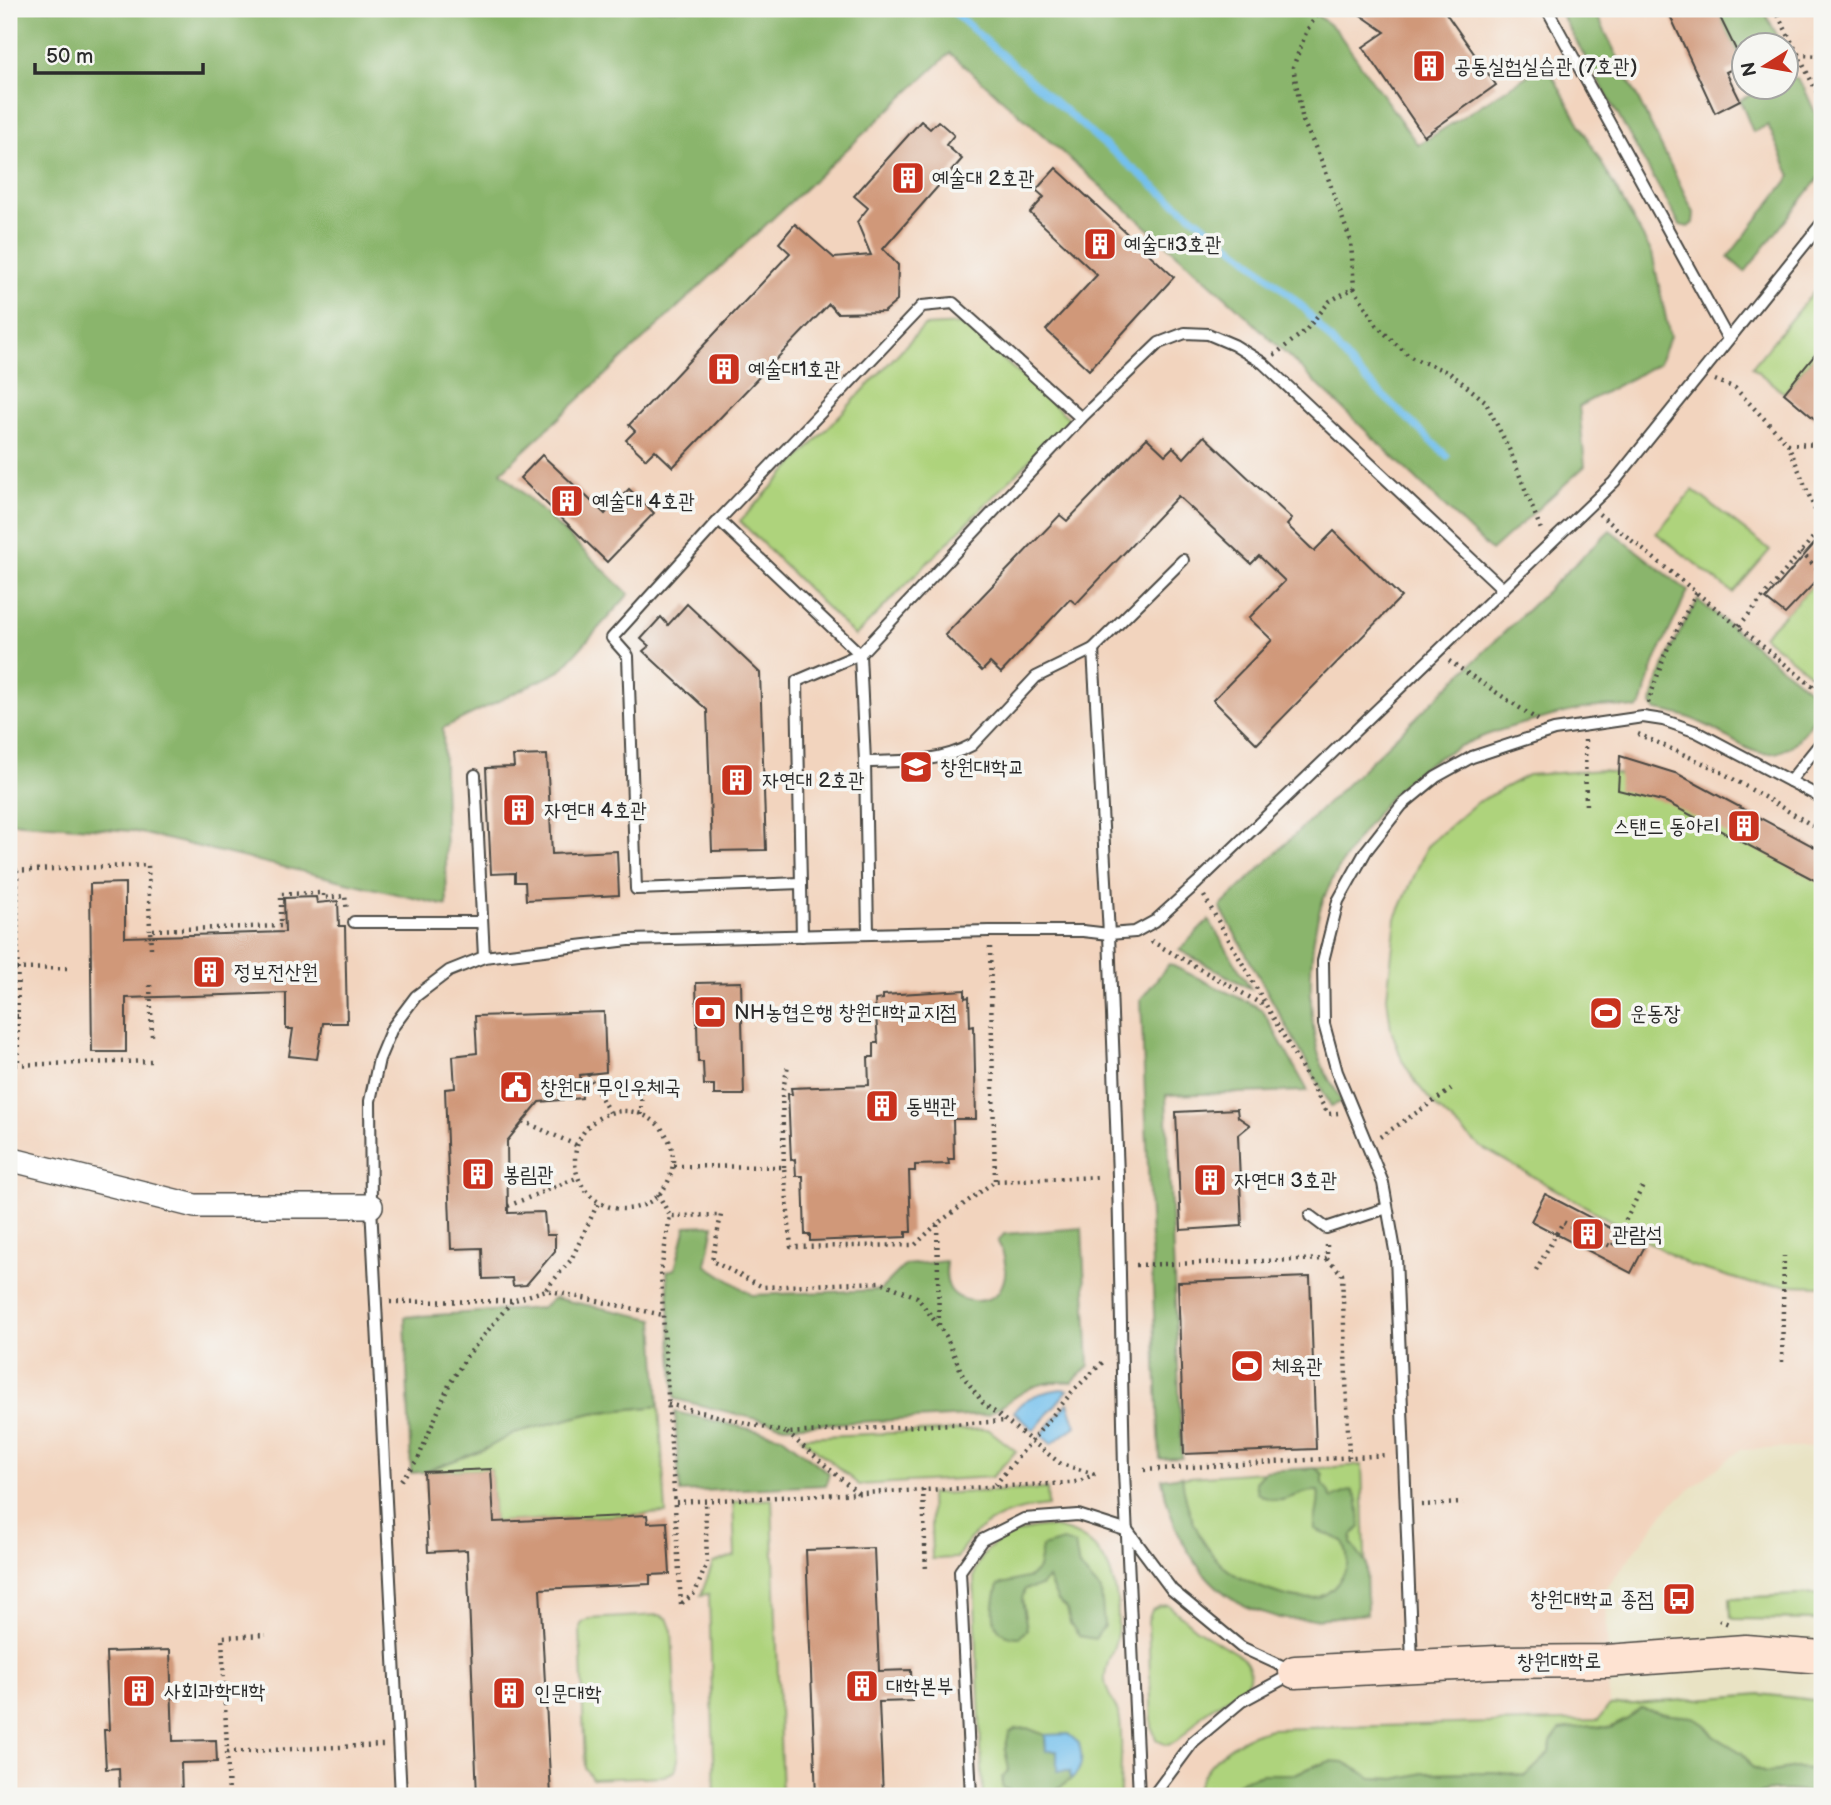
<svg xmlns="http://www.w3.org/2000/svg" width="1831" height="1805" font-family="'Balsamiq Sans','Poor Story',sans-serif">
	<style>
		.built { fill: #f2d4be; fill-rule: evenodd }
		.green { fill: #aed37c; stroke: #6c7f54; stroke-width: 2 }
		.forest { fill: #8ab56c; stroke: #5a704c; stroke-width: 2 }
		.water { fill: #73c0ed; stroke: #4f768c; stroke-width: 2 }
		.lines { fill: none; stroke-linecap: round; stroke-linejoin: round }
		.stream { stroke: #73c0ed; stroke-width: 7 }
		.building { fill: #d09879 }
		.lane-casing { stroke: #484742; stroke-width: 14 }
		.street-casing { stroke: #484742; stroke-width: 26 }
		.secondary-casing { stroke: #484742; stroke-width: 35 }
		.path { stroke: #484742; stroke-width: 4.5; stroke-dasharray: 2 5; stroke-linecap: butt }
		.lane { stroke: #fff; stroke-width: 10 }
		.street { stroke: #fff; stroke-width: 23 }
		.secondary { stroke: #fee3d2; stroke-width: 32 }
		.labels { text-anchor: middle; stroke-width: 7; stroke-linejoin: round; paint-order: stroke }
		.poi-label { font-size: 21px; fill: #2b2b2b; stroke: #f6f6f2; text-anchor: start }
		.street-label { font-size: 21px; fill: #2b2b2b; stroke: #f6f6f2 }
	</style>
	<rect width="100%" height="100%" fill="#f6f6f2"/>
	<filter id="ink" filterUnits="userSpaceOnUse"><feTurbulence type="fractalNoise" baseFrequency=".0143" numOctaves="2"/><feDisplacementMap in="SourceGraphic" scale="14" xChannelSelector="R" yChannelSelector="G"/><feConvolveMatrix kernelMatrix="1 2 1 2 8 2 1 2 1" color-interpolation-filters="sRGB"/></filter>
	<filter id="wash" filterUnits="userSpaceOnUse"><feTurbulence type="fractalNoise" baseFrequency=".00686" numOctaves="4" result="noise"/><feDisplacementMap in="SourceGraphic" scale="28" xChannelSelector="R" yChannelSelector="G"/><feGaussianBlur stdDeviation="1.57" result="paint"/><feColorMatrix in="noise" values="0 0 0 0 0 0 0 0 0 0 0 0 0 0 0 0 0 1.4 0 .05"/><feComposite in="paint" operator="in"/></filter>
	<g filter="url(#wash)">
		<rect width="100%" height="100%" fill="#e9e3c4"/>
		<path class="built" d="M9,9h1813v1438l-82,3 -70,55 -64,84 3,117 -11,14 -327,9 -15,3 -12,7 -24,17 -21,23 -6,17h-1184zM1744,46h42v42h-42z"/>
		<g class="green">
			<polygon points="1822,281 1822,346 1784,393 1752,367"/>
			<polygon points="963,324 1070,419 855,636 740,521 924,326"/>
			<polygon points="1693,490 1770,550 1733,593 1656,533"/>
			<polygon points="1819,579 1822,582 1822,667 1814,677 1763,636"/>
			<polygon points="1602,770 1666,787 1822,871 1822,1286 1753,1284 1689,1265 1479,1146 1435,1106 1417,1084 1402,1060 1391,1029 1387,997 1396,918 1427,846 1476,803 1528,775"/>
			<polygon points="659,1406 666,1513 494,1522 491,1469 424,1472 487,1448 514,1433 592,1413"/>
			<polygon points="988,1429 1016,1451 992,1477 859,1485 801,1437"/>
			<path d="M1362,1465l5,149c-26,2 -54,6 -81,5 -7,-1 -14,-4 -21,-6 -60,-17 -93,-77 -103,-134z"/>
			<path d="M1047,1489l1,17c-38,3 -73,16 -91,52l-25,1 -2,-65z"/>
			<polygon points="772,1499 782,1796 715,1796 709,1594 701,1595 713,1563 735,1556 733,1502"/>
			<path d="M1046,1527c45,4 66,31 71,74 1,12 2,26 -1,38 -3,14 -12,26 -11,41 1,15 13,26 15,40 3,24 0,52 0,76h-137l-9,-218c5,-35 41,-48 72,-51z"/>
			<polygon points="1822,1594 1822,1620 1734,1619 1731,1617 1730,1598"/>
			<path d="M1168,1605l27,23 47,29c6,7 11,17 5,25 -8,14 -32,21 -44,32 -11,10 -22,30 -37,31l-10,-6 -4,-11 -4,-107 4,-11 8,-4z"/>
			<polygon points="659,1615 667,1618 672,1631 678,1760 675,1771 664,1776 592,1779 585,1768 580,1627 582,1623 589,1619"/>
			<path d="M1760,1694l62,7v69l-26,-2 -31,5 -13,-6 -10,-14 -28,-17 -9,-11 -12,-7 -31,-4 -21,-6 -13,11 -19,9 -18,-2 -40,16 -1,11 -24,23 -33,-4 -69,1 -29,6 -23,-1 -28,-16 -25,2 -25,10h-31l-20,6 -21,16h-28c9,-34 43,-60 77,-67l327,-9 11,-14z"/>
		</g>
		<g class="forest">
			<polygon points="9,9 1309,9 1336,30 1418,145 1546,64 1652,253 1670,337 1658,364 1579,406 1585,466 1491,551 1236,306 950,53 501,472 629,594 560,671 443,728 447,906 132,831 9,822"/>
			<polygon points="1558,9 1594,9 1694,213 1693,223 1688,227 1680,225"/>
			<polygon points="1716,9 1763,9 1779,39 1775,45 1744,46 1743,64"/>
			<polygon points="1786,78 1796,78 1805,90 1822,128 1822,174 1745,272 1728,257 1791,176 1768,125 1753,132 1740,100 1765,88 1786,88"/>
			<path d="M1610,530l78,61 -33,70 -14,45 -4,3c-35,-8 -69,3 -103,12 -39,9 -79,24 -112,47 -19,13 -41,39 -55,58 -16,21 -30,43 -41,67 -19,43 -20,128 -4,172 5,13 14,25 20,37l-11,4 -111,-199z"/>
			<path d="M1698,600l124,100v8c-9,11 -19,29 -31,38 -31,21 -56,-7 -83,-20 -16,-8 -35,-14 -52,-16l-4,-5c3,-29 31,-80 46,-105z"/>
			<polygon points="1209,920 1251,989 1179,950"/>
			<polygon points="1169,964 1262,1009 1308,1091 1166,1095 1182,1458 1160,1459 1141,999"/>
			<path d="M714,1225l-8,40 46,30 128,-5 25,-25 41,-4c0,9 -1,20 4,28 9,15 39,16 49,2 10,-15 7,-35 -1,-49l6,-8 78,-6 7,138 -17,16c-43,-3 -51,14 -85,33l-202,11 -110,-27 -8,-128 8,-2 11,-43z"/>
			<polygon points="554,1298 654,1319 659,1406 592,1413 514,1433 487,1448 424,1472 411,1473 405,1317 541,1308"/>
			<polygon points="675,1412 781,1436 829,1473 826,1485 680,1492"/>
			<path d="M1315,1468l8,6v9l9,15 20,-8 6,10 2,27 -8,8 -1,8 15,21 1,50c-26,2 -55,7 -81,5 -7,-1 -14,-4 -21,-6 -60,-16 -93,-77 -103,-134l20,-3c3,32 16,64 38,87 18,18 74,42 99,34 11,-4 18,-11 23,-21 8,-12 6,-22 1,-35l-28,-12c-1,-14 6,-25 3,-38 -27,-1 -32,20 -61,2l-2,-11 10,-11z"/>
			<path d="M1063,1541l12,4 4,22 22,24 3,35 -9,13 -16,-3 -9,-13 -4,-16 -8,-6 -10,-23 -7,8 -16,3 -3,10 5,30 -7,8c-33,1 -28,-30 -22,-52l32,-8 8,-8 4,-22z"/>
			<path d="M1641,1708l21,6 31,3 12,8 9,11 28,17 10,14 13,6 31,-5 26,2v26c-20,-5 -50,-9 -69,0h-298l-17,-7 -10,4v3h-206l21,-16 20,-6h31l36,-13 14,1 28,16 23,1 29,-6 69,-1 33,4 24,-23 1,-11 9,-12 31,-4 19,2 18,-9z"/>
			<polygon points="1027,1728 1045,1735 1046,1751 1057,1751 1070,1771 1071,1779 1053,1793 1040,1796 1025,1792 1012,1792 1002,1787 1002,1777 1009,1770 1005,1750 1009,1733 1015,1729"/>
		</g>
		<g class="water">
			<path d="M1061,1389l7,1 -34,40 -20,-18c9,-16 30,-20 47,-23z"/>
			<polygon points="1068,1403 1076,1426 1051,1444 1041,1435"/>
			<path d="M1068,1734l11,9c4,15 4,26 -8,36l-1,-8h-13v-20h-11l-1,-16z"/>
		</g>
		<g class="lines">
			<polyline class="stream" points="950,9 1093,135 1161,192 1246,257 1304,308 1356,370 1447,456"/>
		</g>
		<g id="blocks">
			<g class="building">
				<polygon points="1352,9 1443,9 1496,85 1424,136 1363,47 1385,32"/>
				<polygon points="1667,9 1716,9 1743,64 1726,72 1740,100 1715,113"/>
				<polygon points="921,121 930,129 938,121 954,135 946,145 962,159 883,249 898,265 897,301 884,312 837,313 829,304 673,467 655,450 646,459 626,440 635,431 629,425 790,253 779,243 795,224 834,258 871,255 857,222 868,208 854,196"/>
				<polygon points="1056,168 1174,277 1089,370 1046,330 1097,275 1030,213 1044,197 1036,190"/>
				<polygon points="1822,346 1822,425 1784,393"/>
				<polygon points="1204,436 1292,519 1287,525 1314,551 1334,531 1401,597 1257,744 1213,700 1272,640 1249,618 1285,581 1259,556 1251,564 1178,496 1076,604 1070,599 1001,673 990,663 982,671 945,635 1060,515 1067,521 1147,438 1165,455 1173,447 1184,458"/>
				<polygon points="542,455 605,514 629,489 654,513 607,562 520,478"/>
				<polygon points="1822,535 1822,575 1785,614 1766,599"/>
				<polygon points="687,604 760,673 766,850 712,851 707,710 643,651 649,646 641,639 661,617 668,625"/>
				<polygon points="547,755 552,854 617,851 619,895 526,900 525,882 515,882 515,873 491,874 486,768 514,767 513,756"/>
				<polygon points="1620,756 1678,774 1822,851 1822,884 1666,802 1618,790"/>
				<polygon points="125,883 125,937 285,932 284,898 316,897 317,903 338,901 339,926 345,926 347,1023 323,1023 317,1059 289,1056 293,1029 286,1029 286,993 126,998 126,1052 92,1052 90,884"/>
				<polygon points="741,982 744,1095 714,1095 714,1085 704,1085 703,1062 698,1062 696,983"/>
				<polygon points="965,990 965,998 969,997 970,1027 974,1026 976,1119 953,1119 954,1159 948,1159 949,1164 915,1165 915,1171 909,1171 911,1232 906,1232 906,1237 810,1241 810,1235 805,1235 803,1176 796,1176 795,1159 791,1160 788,1094 792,1094 791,1088 869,1085 868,1057 874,1057 874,1043 878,1043 875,1000 883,999 883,995"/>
				<polygon points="604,1012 606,1072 580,1075 582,1098 539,1102 507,1141 508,1213 544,1212 546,1235 555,1235 555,1251 526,1285 513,1286 512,1278 483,1279 482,1248 451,1249 445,1089 455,1088 453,1056 477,1053 475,1016"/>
				<polygon points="1237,1109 1238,1117 1250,1125 1238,1135 1242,1226 1181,1230 1176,1112"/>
				<polygon points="1545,1194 1645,1246 1631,1273 1531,1221"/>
				<polygon points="1310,1277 1316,1449 1184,1454 1178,1282"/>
				<polygon points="491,1469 494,1522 647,1515 648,1523 667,1522 670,1574 650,1575 650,1584 540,1589 551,1796 477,1796 467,1550 428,1552 424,1472"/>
				<polygon points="874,1548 879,1671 911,1670 912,1701 879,1702 883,1796 816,1796 806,1550"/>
				<polygon points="170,1650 173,1741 216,1740 217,1762 181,1763 182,1796 120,1796 119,1768 106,1769 104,1730 109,1730 106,1652"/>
			</g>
		</g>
	</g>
	<g filter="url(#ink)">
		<use href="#blocks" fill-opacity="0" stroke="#484742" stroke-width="2"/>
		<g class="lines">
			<defs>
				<g id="lane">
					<polyline points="1547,9 1728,339"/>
					<polyline points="719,520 860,654 865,762 868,934"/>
					<polyline points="1093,649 1109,934 1118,1176 1124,1471 1139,1796"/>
					<path d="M865,762c37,-1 74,1 107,-17l64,-68 57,-28 90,-89"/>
					<polyline points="475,775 484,957"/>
					<polyline points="1790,781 1822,741"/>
					<polyline points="801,883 636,889 628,656 612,638 719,520 922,306 953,303 1081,418"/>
					<polyline points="354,922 482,922"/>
					<polyline points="802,936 797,681 860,654 1081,418 1159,343 1185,333 1208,334 1234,345 1263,363 1503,589"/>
					<polyline points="1310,1216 1326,1228 1387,1208"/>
					<polyline points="1412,1663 1396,1256 1383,1183 1337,1072 1324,1024 1323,961 1338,901 1366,851 1402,805 1436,777 1472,757 1554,730 1643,717 1663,720 1697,732 1822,798"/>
					<polyline points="401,1796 371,1206 370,1101 379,1059 392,1028 416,996 449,971 484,957 629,940 989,931 1083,931 1109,934 1135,932 1155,921 1197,883 1614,482 1822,223"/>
					<polyline points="971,1796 960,1571 982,1540 1024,1519 1078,1515 1128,1531 1172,1590 1241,1647 1293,1671"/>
					<polyline points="1153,1796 1193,1742 1242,1701 1294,1673"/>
				</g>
				<polyline id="street" points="9,1159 195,1206 371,1206"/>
				<polyline id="secondary" points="1295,1672 1497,1662 1607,1661 1745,1651 1822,1657"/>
			</defs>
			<use href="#lane" class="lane-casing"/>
			<use href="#street" class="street-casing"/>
			<use href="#secondary" class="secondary-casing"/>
			<g class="path">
				<polyline points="1775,9 1822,102"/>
				<polyline points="1786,62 1799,55 1822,56"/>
				<polyline points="1733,87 1744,82"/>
				<polyline points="1354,288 1377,326 1410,357 1450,373 1485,401 1510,451 1542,532"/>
				<polyline points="1274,355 1305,331 1330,301 1354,288 1351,242 1323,164 1303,121 1293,67 1307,30 1321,9"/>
				<polyline points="1715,380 1735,388 1788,444 1822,527 1739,626"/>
				<polyline points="1788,444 1822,445"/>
				<polyline points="1599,514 1822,694"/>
				<polyline points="1801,552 1822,574"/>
				<polyline points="1449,661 1538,720"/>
				<polyline points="1813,686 1822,674"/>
				<polyline points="1648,703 1665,654 1697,591"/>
				<polyline points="1638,734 1716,769 1822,831"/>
				<polyline points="1585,740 1586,810"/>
				<polyline points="17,870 18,1064"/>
				<polyline points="9,871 148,865 150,930"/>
				<polyline points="1204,896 1328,1114 1338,1113"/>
				<polyline points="1151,941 1265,1006"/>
				<polyline points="990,947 995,1181"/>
				<polyline points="151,948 150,930 281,926 281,894 323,893 323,898 345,896 347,911"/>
				<polyline points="9,969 72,968"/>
				<polyline points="150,985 152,1036"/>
				<polyline points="9,1016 18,1016"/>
				<polyline points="9,1065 153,1061"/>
				<polyline points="588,1074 610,1114"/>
				<circle cx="624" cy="1160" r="49"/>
				<polyline points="641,1115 642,1075"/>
				<polyline points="523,1121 578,1146"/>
				<polyline points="1380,1137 1455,1087"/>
				<polyline points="674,1166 784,1167 791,1247 915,1245 937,1224"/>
				<polyline points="784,1167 782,1094 788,1065"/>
				<polyline points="658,1194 670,1216"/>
				<polyline points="508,1206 579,1177"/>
				<polyline points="1327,1259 1342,1274 1349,1457"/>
				<polyline points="1136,1265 1327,1259 1327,1242"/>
				<polyline points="1536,1270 1563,1222 1612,1247 1644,1184"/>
				<polyline points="546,1289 571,1260 599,1201"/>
				<polyline points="390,1302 512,1301 546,1290 663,1315"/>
				<polyline points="939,1325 937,1224 995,1181 1101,1177"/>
				<polyline points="1782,1362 1784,1256"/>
				<polyline points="668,1404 787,1433 1007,1421"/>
				<polyline points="787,1433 858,1493"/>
				<polyline points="1144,1470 1388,1455"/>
				<polyline points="401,1480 418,1459 449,1385 467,1356 512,1301"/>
				<polyline points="995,1485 1072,1392 1105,1360"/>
				<polyline points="923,1489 926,1572"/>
				<polyline points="676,1502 1070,1483 1080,1481 1095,1474"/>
				<polyline points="1421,1505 1463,1503"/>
				<polyline points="682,1603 695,1593 707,1563 705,1501"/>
				<polyline points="681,1604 663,1315 661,1271 670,1216 721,1215 712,1261 763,1287 881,1282 917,1297 946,1336 963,1376 983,1403 1061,1464 1095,1474"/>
				<polyline points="1719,1620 1731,1625"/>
				<polyline points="227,1752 383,1745"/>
				<polyline points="229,1796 222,1637 266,1635"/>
			</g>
			<use href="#lane" class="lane"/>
			<use href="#street" class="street"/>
			<use href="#secondary" class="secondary"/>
		</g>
	</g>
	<defs>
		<symbol id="building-square" viewBox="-11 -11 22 22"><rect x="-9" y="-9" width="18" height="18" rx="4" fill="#c8321e" stroke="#f6f6f2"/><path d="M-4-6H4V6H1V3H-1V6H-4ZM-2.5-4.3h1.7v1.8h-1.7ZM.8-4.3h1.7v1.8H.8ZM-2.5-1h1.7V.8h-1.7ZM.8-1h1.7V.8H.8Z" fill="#fff"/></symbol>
		<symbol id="university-square" viewBox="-11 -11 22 22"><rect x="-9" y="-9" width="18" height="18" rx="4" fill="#c8321e" stroke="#f6f6f2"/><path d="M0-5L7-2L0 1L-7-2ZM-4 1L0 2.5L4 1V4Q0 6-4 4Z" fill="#fff"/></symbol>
		<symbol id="bank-square" viewBox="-11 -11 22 22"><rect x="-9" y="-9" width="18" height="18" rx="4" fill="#c8321e" stroke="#f6f6f2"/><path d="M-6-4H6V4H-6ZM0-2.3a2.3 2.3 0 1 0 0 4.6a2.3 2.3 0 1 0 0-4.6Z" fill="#fff"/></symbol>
		<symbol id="stadium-square" viewBox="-11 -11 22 22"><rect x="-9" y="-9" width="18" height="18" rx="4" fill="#c8321e" stroke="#f6f6f2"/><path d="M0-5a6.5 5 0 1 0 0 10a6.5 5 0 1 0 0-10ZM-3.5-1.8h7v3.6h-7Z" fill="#fff"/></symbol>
		<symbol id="civic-square" viewBox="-11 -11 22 22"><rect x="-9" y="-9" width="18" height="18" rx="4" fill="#c8321e" stroke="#f6f6f2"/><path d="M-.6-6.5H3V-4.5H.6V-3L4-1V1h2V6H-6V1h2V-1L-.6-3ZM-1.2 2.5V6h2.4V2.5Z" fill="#fff"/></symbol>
		<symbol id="bus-square" viewBox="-11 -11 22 22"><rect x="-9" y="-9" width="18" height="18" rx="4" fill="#c8321e" stroke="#f6f6f2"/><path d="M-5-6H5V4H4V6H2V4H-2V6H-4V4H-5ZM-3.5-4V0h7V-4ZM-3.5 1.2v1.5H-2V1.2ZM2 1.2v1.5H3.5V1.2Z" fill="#fff"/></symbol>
	</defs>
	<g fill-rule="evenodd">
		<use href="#building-square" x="1410" y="47" width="38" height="38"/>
		<use href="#building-square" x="889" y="159" width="38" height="38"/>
		<use href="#building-square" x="1081" y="225" width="38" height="38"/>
		<use href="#building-square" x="705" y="350" width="38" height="38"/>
		<use href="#building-square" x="548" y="482" width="38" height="38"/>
		<use href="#university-square" x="897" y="748" width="38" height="38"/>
		<use href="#building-square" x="718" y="761" width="38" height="38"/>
		<use href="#building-square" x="500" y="791" width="38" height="38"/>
		<use href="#building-square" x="1725" y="807" width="38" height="38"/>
		<use href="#building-square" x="190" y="953" width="38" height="38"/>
		<use href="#bank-square" x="691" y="993" width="38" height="38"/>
		<use href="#stadium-square" x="1587" y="994" width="38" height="38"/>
		<use href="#civic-square" x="497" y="1068" width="38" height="38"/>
		<use href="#building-square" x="863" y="1087" width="38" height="38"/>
		<use href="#building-square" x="459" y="1155" width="38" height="38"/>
		<use href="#building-square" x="1191" y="1161" width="38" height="38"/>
		<use href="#building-square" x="1569" y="1215" width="38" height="38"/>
		<use href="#stadium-square" x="1228" y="1347" width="38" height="38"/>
		<use href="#bus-square" x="1660" y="1580" width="38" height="38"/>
		<use href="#building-square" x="843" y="1667" width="38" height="38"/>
		<use href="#building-square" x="120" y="1672" width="38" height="38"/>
		<use href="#building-square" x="490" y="1674" width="38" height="38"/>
	</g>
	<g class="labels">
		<g class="poi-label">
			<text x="1454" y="73">공동실험실습관 (7호관)</text>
			<text x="932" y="185">예술대 2호관</text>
			<text x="1124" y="251">예술대3호관</text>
			<text x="748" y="376">예술대1호관</text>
			<text x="592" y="508">예술대 4호관</text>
			<text x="940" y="774">창원대학교</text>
			<text x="762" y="787">자연대 2호관</text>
			<text x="544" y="817">자연대 4호관</text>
			<text x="1720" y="833" text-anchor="end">스탠드 동아리</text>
			<text x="234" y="979">정보전산원</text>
			<text x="734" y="1019">NH농협은행 창원대학교지점</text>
			<text x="1630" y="1020">운동장</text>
			<text x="540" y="1094">창원대 무인우체국</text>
			<text x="906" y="1113">동백관</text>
			<text x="503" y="1181">봉림관</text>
			<text x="1234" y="1187">자연대 3호관</text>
			<text x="1612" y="1241">관람석</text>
			<text x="1272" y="1373">체육관</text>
			<text x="1654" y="1606" text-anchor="end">창원대학교 종점</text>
			<text x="886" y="1693">대학본부</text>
			<text x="164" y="1698">사회과학대학</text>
			<text x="534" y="1700">인문대학</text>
		</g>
		<g class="street-label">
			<text transform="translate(1559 1661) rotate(-1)" y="7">창원대학로</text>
		</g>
	</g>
	<rect width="1831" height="1805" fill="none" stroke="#f6f6f2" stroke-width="35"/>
	<g transform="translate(1765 66) rotate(259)"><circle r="33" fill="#f6f6f2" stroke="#a5a5a2" stroke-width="2"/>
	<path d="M0-5L12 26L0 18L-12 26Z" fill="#c8321e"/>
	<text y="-10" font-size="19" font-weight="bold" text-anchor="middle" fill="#2b2b2b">N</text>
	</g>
	<path d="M35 63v10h168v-10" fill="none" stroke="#2b2b2b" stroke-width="3.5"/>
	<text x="46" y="63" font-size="21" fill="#2b2b2b" stroke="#f6f6f2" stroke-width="5" paint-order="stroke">50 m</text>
</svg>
